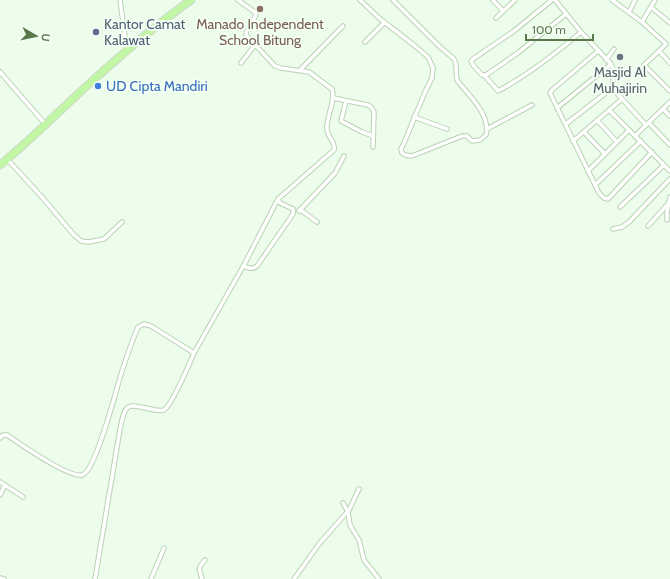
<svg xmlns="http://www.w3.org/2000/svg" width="670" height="579" font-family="Cabin,sans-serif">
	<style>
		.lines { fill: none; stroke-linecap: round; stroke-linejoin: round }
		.street-casing { stroke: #b9d3b3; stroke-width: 5.5 }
		.highway-casing { stroke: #d1d9cd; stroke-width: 9 }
		.street { stroke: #fff; stroke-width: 3.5 }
		.highway { stroke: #c1f6a4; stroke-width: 7 }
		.education-dot { fill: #8d6e63; stroke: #f3fff3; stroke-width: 1.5 }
		.service-dot { fill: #5c6f8a; stroke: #f3fff3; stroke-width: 1.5 }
		.worship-dot { fill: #6b7280; stroke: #f3fff3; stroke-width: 1.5 }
		.shop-dot { fill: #3f7fe0; stroke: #f3fff3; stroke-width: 1.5 }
		.labels { text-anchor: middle; stroke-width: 4; stroke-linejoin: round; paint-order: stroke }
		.service-label { font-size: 14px; fill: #4e5e75; stroke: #f3fff3; text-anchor: start }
		.education-label { font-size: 14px; fill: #785e54; stroke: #f3fff3 }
		.worship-label { font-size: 14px; fill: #5b616d; stroke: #f3fff3 }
		.shop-label { font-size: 14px; fill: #366cbe; stroke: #f3fff3; text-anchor: start }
	</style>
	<rect width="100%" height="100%" fill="#ecfdec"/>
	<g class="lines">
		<defs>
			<g id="street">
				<polyline points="120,0 127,51"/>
				<path d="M360,0l19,18 36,28 13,11 5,11 -1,10 -7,14 -21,51 -3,6 1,4 3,2 7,1 50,-20h5l5,5 8,-1 6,-5c5,-21 -18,-40 -29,-55 -2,-7 1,-14 -3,-21l-15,-13 -46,-46"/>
				<polyline points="493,0 503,11"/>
				<polyline points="552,0 514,31 473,59 471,61 473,65 482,75 486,75 519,52 566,14"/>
				<polyline points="555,0 581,32 611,64 614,71 612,88 646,125 670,102"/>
				<polyline points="612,0 642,22 666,44 659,51"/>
				<polyline points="651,7 670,23"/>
				<polyline points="629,12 635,0"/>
				<polyline points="496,18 515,0"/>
				<polyline points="642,22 655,0"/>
				<polyline points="365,42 384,23"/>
				<polyline points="598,51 552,90 550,93 599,193 604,198 608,199 652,152"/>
				<polyline points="606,60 614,49"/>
				<polyline points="241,63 255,45"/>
				<polyline points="670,63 659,51 644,65 670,91"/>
				<polyline points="300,70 343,26"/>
				<polyline points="0,72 46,125"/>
				<path d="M484,75l14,16c30,-16 57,-37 83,-59"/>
				<polyline points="333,98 368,105 371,107 374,112 373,147"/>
				<polyline points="346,101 341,121 362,132 373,136"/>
				<polyline points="557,108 611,64"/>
				<polyline points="663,109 670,116"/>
				<polyline points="609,110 670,171"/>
				<polyline points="414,117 447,129"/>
				<polyline points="597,120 617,142"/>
				<polyline points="649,123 670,145"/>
				<polyline points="566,124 612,88"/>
				<polyline points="487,129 532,105"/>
				<polyline points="584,132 605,154"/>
				<polyline points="635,136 646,125"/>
				<polyline points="573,141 622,99"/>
				<polyline points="7,159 41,196 74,235 81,241 89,242 104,239 122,222"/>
				<polyline points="588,171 629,130"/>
				<polyline points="595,185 641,141"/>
				<polyline points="620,207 664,165"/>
				<polyline points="299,210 302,211 317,222"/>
				<polyline points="299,211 335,173 344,156"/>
				<polyline points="667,220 667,212 670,197"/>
				<polyline points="648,226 668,204"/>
				<polyline points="613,229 622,227 629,222 670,179"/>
				<path d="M243,266c5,2 9,4 14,0l36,-52v-5l-13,-6 -2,-4"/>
				<path d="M0,438l3,-3h4c13,9 62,43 75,40 14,-3 35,-89 40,-104 5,-15 10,-30 16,-44l6,-3 7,2 43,27 51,-90 33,-64 56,-49c2,-8 -7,-13 -7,-21 -1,-13 9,-27 5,-40l-23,-17 -28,-4 -6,-2 -29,-31c0,-8 9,-13 10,-22l-18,-13"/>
				<polyline points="0,482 23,497"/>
				<polyline points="0,495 5,485"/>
				<polyline points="343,503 348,512 350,525 359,540 364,560 379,579"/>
				<polyline points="0,578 4,579"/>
				<path d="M95,579l25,-150c6,-30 8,-24 35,-19 3,0 6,1 9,0 9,-6 25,-46 30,-57"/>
				<polyline points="151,579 164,548"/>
				<path d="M202,579c-3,-10 -5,-10 3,-19"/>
				<polyline points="294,579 319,544 349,510 359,489"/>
			</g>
			<path id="highway" d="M0,165c32,-26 60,-55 90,-82 32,-29 66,-58 101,-83"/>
		</defs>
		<use href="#street" class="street-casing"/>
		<use href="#highway" class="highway-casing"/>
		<use href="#street" class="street"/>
		<use href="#highway" class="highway"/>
	</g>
	<circle class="education-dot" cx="260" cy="9" r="4"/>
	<circle class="service-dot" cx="96" cy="32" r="4"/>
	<circle class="worship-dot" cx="620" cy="57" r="4"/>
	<circle class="shop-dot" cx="98" cy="86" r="4"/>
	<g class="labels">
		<g class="service-label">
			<text x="104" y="29">Kantor Camat<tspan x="104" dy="16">Kalawat</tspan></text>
		</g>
		<g class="education-label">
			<text x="260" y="29">Manado Independent<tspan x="260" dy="16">School Bitung</tspan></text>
		</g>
		<g class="worship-label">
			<text x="620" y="77">Masjid Al<tspan x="620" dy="16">Muhajirin</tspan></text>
		</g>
		<g class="shop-label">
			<text x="106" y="91">UD Cipta Mandiri</text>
		</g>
	</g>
	<g transform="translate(36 36) rotate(99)" stroke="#f3fff3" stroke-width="3" paint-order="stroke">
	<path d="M0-3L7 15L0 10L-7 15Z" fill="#59794d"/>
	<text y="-6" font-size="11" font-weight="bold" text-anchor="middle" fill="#59794d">U</text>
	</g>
	<path d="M526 34v6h67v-6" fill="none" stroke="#59794d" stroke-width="2"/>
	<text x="532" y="34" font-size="12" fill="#59794d" stroke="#f3fff3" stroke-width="3" paint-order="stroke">100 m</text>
</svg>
